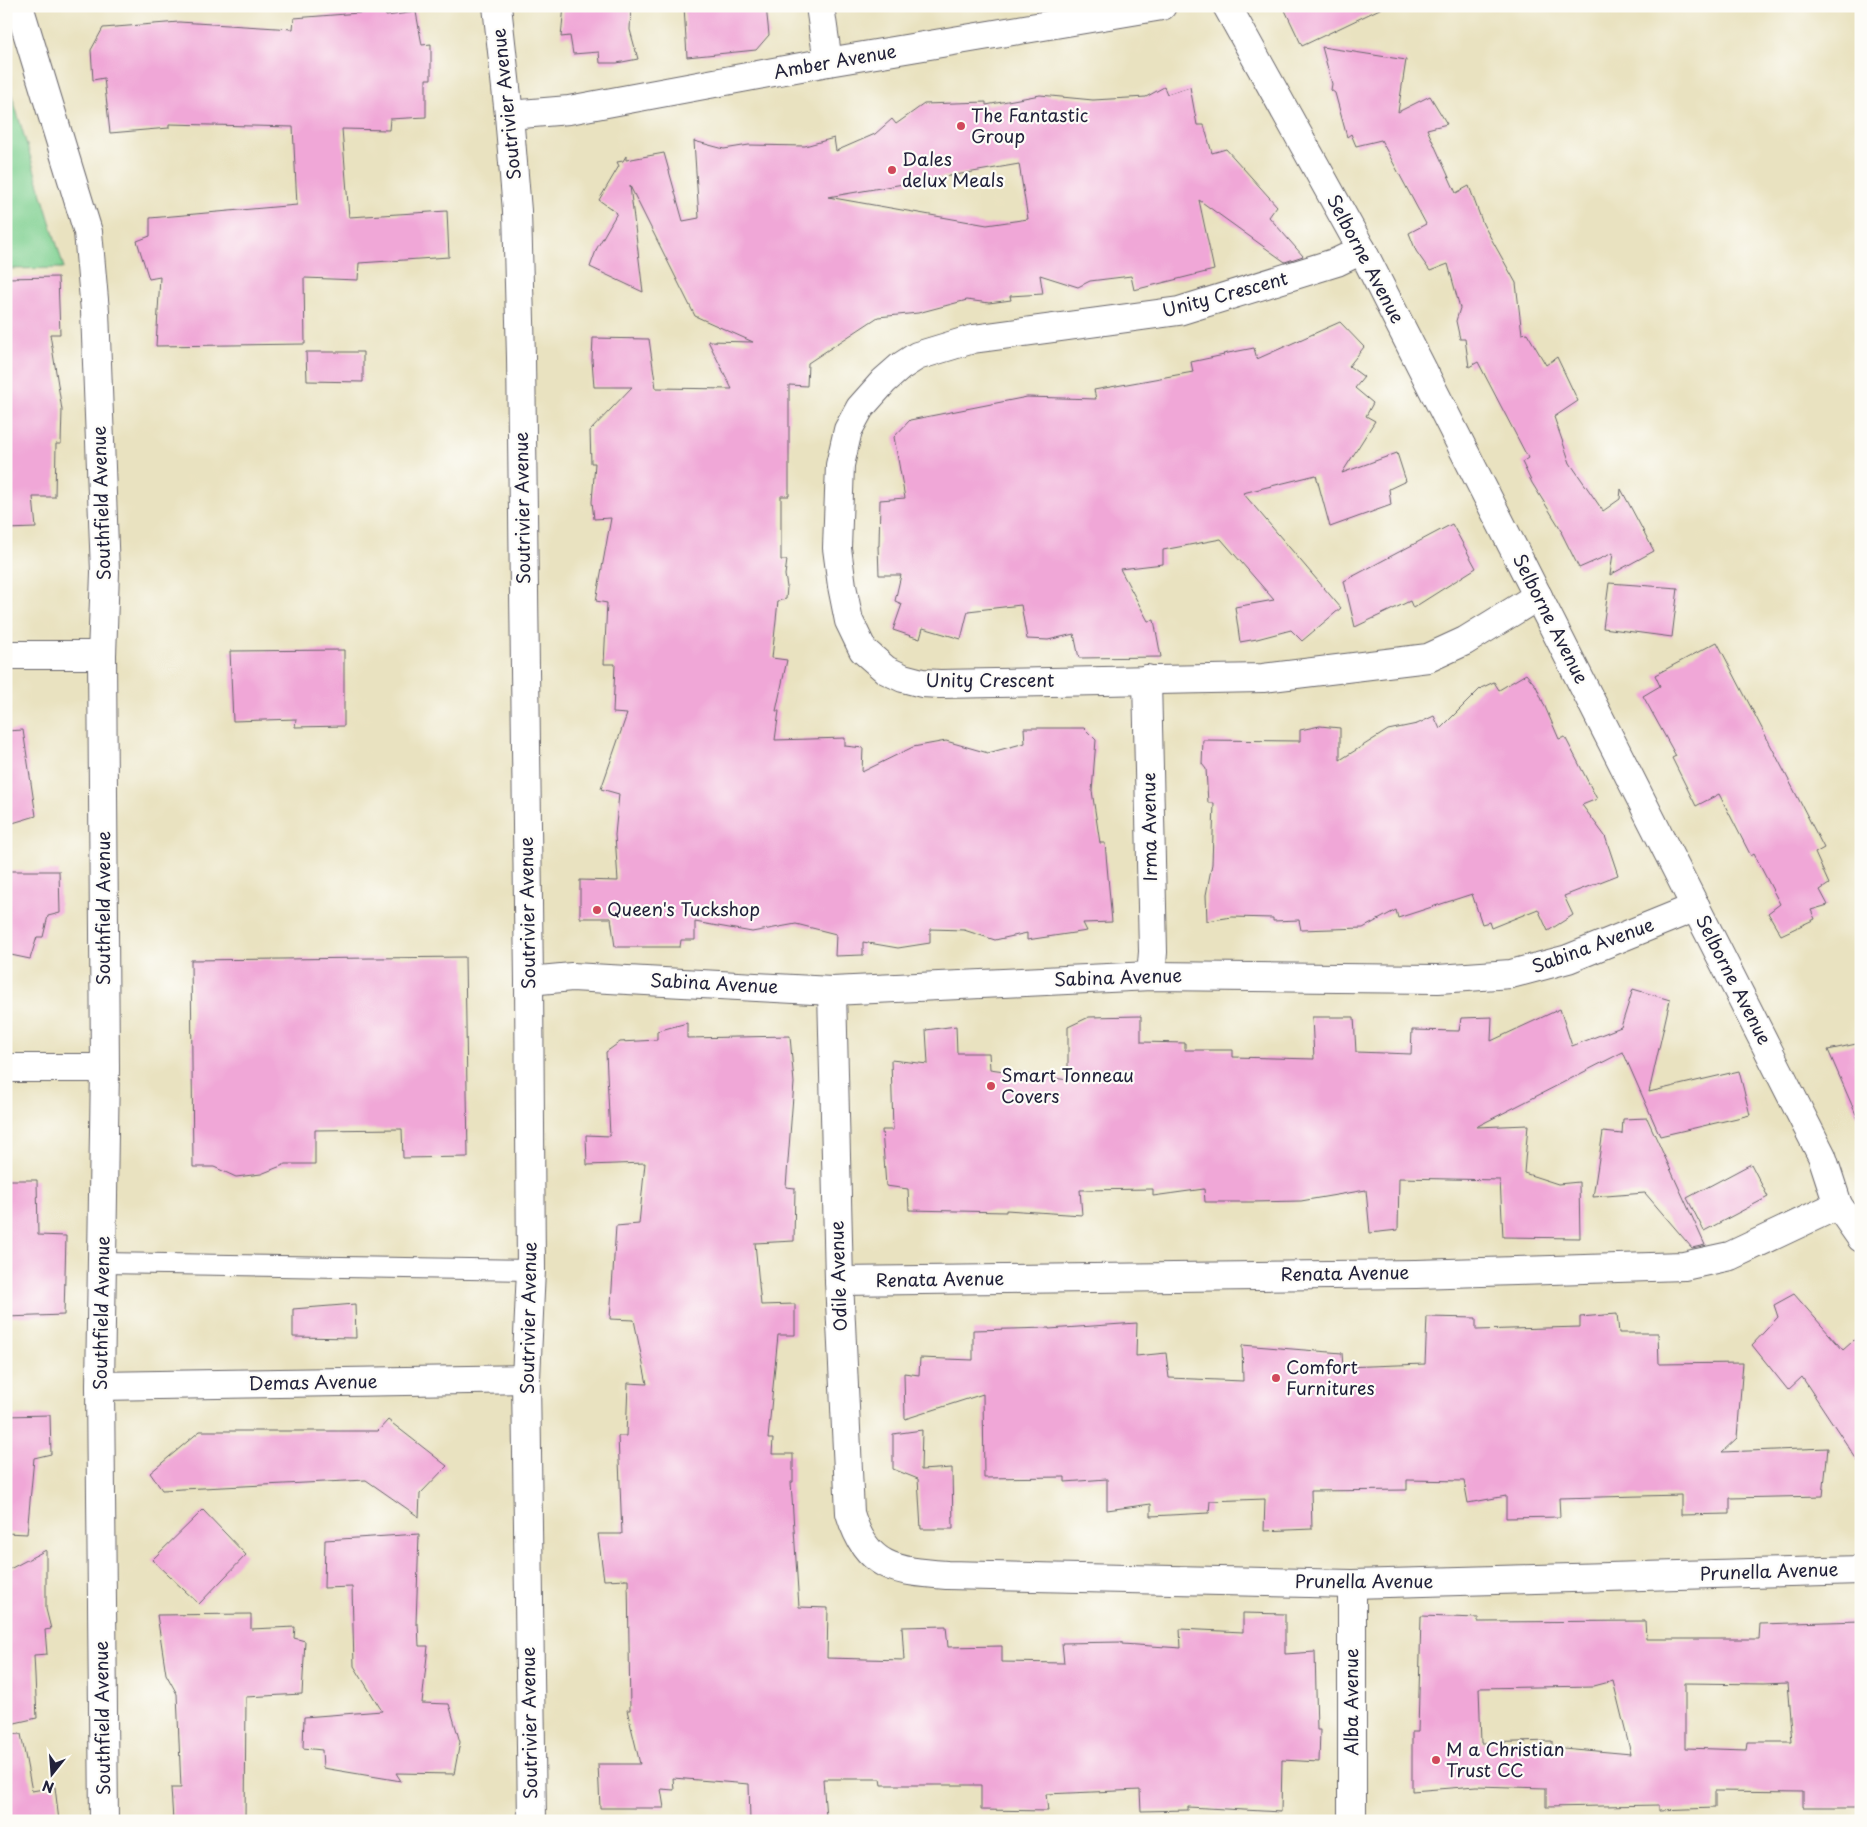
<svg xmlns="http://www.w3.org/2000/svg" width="1867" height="1827" font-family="'Playpen Sans',sans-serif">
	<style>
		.green { fill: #7fd091; stroke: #507966 }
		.building { fill: #f0a7d7; fill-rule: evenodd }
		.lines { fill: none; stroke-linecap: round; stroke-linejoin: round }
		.lane-casing { stroke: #68656a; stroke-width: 22 }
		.street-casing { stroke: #68656a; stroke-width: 30 }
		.lane { stroke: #fff; stroke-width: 20 }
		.street { stroke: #fff; stroke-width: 28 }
		.poi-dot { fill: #d1495b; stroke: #fdfcf7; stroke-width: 2 }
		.labels { text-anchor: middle; stroke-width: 4.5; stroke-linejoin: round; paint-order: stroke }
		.street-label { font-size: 18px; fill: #22223b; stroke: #fdfcf7 }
		.poi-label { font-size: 18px; fill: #22223b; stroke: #fdfcf7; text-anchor: start }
	</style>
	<rect width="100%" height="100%" fill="#fdfcf7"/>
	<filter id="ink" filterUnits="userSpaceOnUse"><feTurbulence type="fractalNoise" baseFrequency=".02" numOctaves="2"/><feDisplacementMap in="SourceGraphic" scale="10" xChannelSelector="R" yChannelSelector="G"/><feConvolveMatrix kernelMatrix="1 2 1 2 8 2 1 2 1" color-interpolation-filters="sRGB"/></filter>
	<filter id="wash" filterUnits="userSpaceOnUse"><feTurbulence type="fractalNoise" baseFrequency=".0096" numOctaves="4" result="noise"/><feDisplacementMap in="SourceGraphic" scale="20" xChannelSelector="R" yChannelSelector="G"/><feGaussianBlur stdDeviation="1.12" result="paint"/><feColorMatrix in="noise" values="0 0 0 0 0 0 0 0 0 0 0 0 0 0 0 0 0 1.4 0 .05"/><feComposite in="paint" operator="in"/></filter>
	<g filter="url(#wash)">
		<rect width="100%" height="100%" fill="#e9e2c0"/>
		<polygon class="green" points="6,76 64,268 6,269"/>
		<g id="blocks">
			<g class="building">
				<polygon points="564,6 631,6 630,30 638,59 617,63 600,63 599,52 573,54 570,36 561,37"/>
				<polygon points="684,6 766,6 769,35 756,50 687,57"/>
				<polygon points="1283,6 1386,6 1302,46"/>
				<polygon points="385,11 386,16 416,12 422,45 431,44 431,79 426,79 426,117 390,119 389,130 342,129 349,217 447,211 449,257 359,263 358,280 304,278 305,344 156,346 160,277 149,279 137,241 150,236 150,218 297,205 293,127 169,124 169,128 110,133 104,78 93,80 91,50 103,28 179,22 293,29 294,18"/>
				<polygon points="1322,47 1406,60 1398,112 1430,96 1447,124 1427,129 1456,193 1469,186 1483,224 1516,283 1522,334 1527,333 1546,365 1557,357 1578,401 1554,417 1570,463 1603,511 1620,499 1621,489 1654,551 1610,575 1613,553 1579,568 1561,532 1562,531 1532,483 1522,462 1528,458 1478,362 1469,367 1465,339 1460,339 1456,321 1460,308 1448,264 1430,271 1416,251 1409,233 1426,224 1381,140 1356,146 1351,134 1347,137 1335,93 1331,90 1332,84"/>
				<path d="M1164,87l3,7 23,-7 7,38h7l8,28 14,-4 51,57 -8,11 34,39 -18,6 -86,-62 15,70 -80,20 -3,-14 -41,5 -12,6 -38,-12 3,19 -33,2 1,4 -22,3 -22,-3 -49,13 -40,4 -70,46 -1,23 -18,-1v111h-8v64h6l-2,15 2,12 -1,12 -8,2 -6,57 15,2 -11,51h3l-4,29 70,-2v8l18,2 -1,24 51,-25 33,-6 42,12 37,-10 -1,-15h60l12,12 -4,51 8,52h5l7,79 -29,1 4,8 -60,9v-7l-32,7 -31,-10 -34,-1v14l-32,5 -35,-6v13l-28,1 1,-22 -40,-10 -44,8 -57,-10v18h-14l-1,7h-65l-4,-29h-31v-38l38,1 -3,-46 4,-41 -18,-5 26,-75 -14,-1 2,-49h-11l3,-61 -11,-2 15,-83 -17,1 -2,-17 3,-39h-4l-1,-32 42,-44h-38l-2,-27 1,-22 56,1 7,49 76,1 -24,-48 45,1 -58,-26 -65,-130 13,106 -53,-25 7,-19 20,-35 -18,-13 20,-34 -2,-4 6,-1 3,-5v4l38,-7 19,68 16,-3 -5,-77 30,8 25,-4 56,1 29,-8 2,13 39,-17 17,-15 4,5 28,-20 62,-2v3l54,-10 53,5 53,-3zM1019,164l9,55 -41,6 -159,-28z"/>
				<polygon points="58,277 60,334 50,334 62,410 61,444 56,444 55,497 33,497 36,528 6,529 6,278"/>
				<polygon points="1340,322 1364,347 1349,366 1364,377 1355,388 1373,403 1366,416 1375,421 1342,473 1397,453 1406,481 1389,489 1391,505 1330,527 1316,475 1243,493 1341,608 1302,641 1291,630 1257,639 1240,642 1235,607 1274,600 1221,539 1163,550 1163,564 1120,569 1148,621 1154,620 1161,657 1079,658 1074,634 1048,640 1027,639 1021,605 968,611 961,639 923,628 920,639 893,630 902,604 895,601 901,575 879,575 878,546 879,546 880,500 905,498 894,437 910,420 1027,397 1096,399 1094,390 1193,372 1191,362 1224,355 1223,354 1254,348 1257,359"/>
				<polygon points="306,352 363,352 363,382 307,381"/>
				<polygon points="1452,524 1476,568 1413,608 1410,601 1355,627 1344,581"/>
				<polygon points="1609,583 1678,588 1672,637 1603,628"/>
				<polygon points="1717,642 1824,848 1815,853 1829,884 1820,890 1828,905 1811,910 1815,919 1781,935 1768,913 1780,904 1754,854 1751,856 1719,794 1696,806 1672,758 1676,756 1643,696 1660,686 1655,675"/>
				<polygon points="344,650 344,726 295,727 296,719 233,721 230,651"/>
				<polygon points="1526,674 1536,686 1559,739 1565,737 1597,799 1582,805 1605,836 1618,875 1564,896 1573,915 1548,931 1538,909 1491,928 1489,922 1482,924 1472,894 1398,918 1396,910 1363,928 1301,930 1299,920 1273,921 1273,918 1232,917 1207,921 1206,895 1212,864 1214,803 1208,803 1206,769 1202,764 1203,740 1300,741 1300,730 1320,726 1340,728 1340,760 1388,730 1417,724 1434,716 1440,729 1481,688 1494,682 1499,690"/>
				<polygon points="23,730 36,816 6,825 6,731"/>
				<polygon points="6,871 59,871 60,913 48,916 43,937 37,937 30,959 6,954"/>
				<polygon points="465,957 468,1157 403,1158 402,1129 315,1130 315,1164 286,1164 261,1174 236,1177 214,1167 193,1167 191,960"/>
				<polygon points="1633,989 1670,1000 1649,1092 1739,1071 1750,1115 1660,1136 1623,1052 1476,1127 1528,1125 1524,1173 1558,1184 1579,1182 1580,1238 1503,1237 1500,1180 1399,1178 1398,1230 1370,1233 1366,1190 1301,1201 1252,1202 1205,1202 1204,1189 1153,1196 1153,1189 1080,1190 1082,1215 1006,1210 1006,1212 909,1210 908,1189 886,1186 882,1130 893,1130 891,1060 928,1064 926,1030 956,1026 957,1053 989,1053 990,1069 1068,1080 1068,1027 1089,1017 1141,1016 1141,1042 1185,1043 1185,1050 1233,1050 1233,1057 1314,1059 1312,1017 1354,1017 1356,1052 1411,1054 1412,1030 1459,1031 1461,1018 1492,1017 1491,1041 1560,1009 1572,1046 1621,1027"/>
				<polygon points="687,1023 687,1038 790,1036 794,1083 786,1187 795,1188 794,1241 755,1243 761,1305 795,1304 795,1335 778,1335 768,1439 773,1439 772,1454 793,1454 793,1482 791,1482 799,1607 828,1608 827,1658 904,1660 902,1627 946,1626 948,1647 1002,1646 1002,1662 1064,1663 1062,1643 1122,1642 1122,1644 1181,1648 1180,1629 1243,1632 1243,1613 1285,1614 1285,1654 1315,1652 1317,1730 1320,1730 1319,1762 1282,1760 1281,1812 1188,1807 1188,1810 1141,1811 1140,1790 1046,1794 1048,1811 981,1810 981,1785 882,1785 881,1779 823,1779 826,1817 777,1821 750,1821 749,1784 673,1778 674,1790 661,1789 664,1808 600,1808 598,1764 640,1764 627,1710 630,1710 628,1579 604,1580 598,1534 622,1534 618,1436 626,1436 628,1383 647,1384 634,1320 610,1319 616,1226 639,1224 645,1163 587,1165 586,1135 610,1136 606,1052 620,1042 657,1040 657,1031"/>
				<polygon points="1861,1043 1861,1126 1828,1050"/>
				<polygon points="1647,1118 1705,1245 1692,1248 1645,1193 1593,1197 1603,1132 1622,1134 1623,1119"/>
				<polygon points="1751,1164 1768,1197 1704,1231 1687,1198"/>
				<polygon points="6,1180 37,1180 38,1235 66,1236 64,1315 6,1317"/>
				<polygon points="1794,1294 1843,1350 1861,1334 1861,1466 1802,1377 1788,1390 1752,1345 1778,1317 1774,1305"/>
				<polygon points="355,1304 356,1338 293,1337 293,1309"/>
				<polygon points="1617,1314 1619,1333 1658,1333 1659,1364 1743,1363 1737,1438 1722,1452 1828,1448 1823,1496 1730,1498 1730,1514 1681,1515 1681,1495 1559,1498 1560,1517 1506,1518 1506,1496 1468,1503 1464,1481 1407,1480 1407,1490 1311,1491 1312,1529 1264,1531 1265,1499 1210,1501 1209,1513 1151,1516 1151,1504 1107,1510 1107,1479 1065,1482 1065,1477 984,1478 983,1394 905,1419 904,1373 919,1375 920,1358 973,1360 973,1330 1049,1328 1049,1329 1137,1323 1136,1356 1166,1353 1169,1378 1243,1381 1242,1345 1342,1353 1343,1367 1425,1364 1427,1317 1476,1318 1476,1330 1580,1327 1580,1317"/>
				<polygon points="50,1415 51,1454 34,1458 27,1534 6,1533 6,1416"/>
				<polygon points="388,1420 447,1466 420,1494 419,1517 366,1480 162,1490 150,1473 200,1431 378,1431"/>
				<polygon points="922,1430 921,1470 952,1468 953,1529 921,1529 918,1479 893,1469 893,1434"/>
				<polygon points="203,1510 246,1555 199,1604 152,1560"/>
				<polygon points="419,1534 416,1624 418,1624 419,1646 428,1646 422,1703 449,1704 460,1742 454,1774 396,1773 401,1781 323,1768 322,1750 303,1748 304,1717 382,1711 354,1666 352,1587 324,1588 325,1540"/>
				<polygon points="46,1550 46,1609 51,1629 45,1630 47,1654 34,1655 37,1718 6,1725 6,1571"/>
				<polygon points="251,1614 251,1629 295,1627 294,1638 305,1641 302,1694 246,1697 245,1821 173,1821 171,1788 181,1788 177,1694 166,1674 157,1615"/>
				<path d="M1421,1616l57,2v4l167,-1 1,18h113l1,-15 101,-3v186h-58v-15l-88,-1v17l-56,2v-5l-113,2v-19l-70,-2 -64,5v-59h6zM1613,1681l18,73 -79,-7v-6l-71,2 -2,-55 115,-2zM1685,1683l79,1 23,-1 5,59h-45l-1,8 -61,-2z"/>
				<polygon points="21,1734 32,1791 55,1787 59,1821 6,1821 6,1735"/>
			</g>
		</g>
	</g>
	<g filter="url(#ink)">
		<use href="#blocks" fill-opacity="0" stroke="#68656a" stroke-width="1"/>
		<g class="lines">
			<defs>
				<polyline id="lane" points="102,1263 531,1270"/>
				<g id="street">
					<polyline points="19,6 88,232 95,311 105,572 102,655 105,1068 100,1386 104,1821"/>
					<polyline points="497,6 509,115 517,211 521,357 529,981 531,1270 526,1379 532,1821"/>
					<polyline points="820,6 828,62"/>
					<polyline points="1227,6 1362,250 1822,1156 1838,1205 1861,1238"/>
					<polyline points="509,115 569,110 828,62 1162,6"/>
					<polyline points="1362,250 1337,262 1179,311 973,339 917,356 900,367 884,381 860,408 848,430 840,465 837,548 842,586 849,621 863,650 886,670 903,678 922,683 940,684 1263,678 1428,658 1465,641 1538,596"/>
					<polyline points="6,655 102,655"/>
					<polyline points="1147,679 1153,952 1151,976"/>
					<polyline points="529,981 572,977 832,991 1151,976 1438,979 1511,974 1568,959 1696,907"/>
					<path d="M832,991l7,290 11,232c17,56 45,58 97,62l405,9 509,-14"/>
					<polyline points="6,1068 105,1068"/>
					<polyline points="839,1281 1416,1274 1684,1266 1730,1256 1838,1205"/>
					<polyline points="100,1386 526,1379"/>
					<polyline points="1352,1584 1352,1821"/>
				</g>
			</defs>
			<use href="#lane" class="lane-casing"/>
			<use href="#street" class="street-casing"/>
			<use href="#lane" class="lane"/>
			<use href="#street" class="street"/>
		</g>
	</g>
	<g class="poi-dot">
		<circle cx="961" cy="126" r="5"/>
		<circle cx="892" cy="170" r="5"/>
		<circle cx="597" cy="910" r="5"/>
		<circle cx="991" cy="1086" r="5"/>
		<circle cx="1276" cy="1378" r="5"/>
		<circle cx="1436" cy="1760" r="5"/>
	</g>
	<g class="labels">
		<g class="street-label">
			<text transform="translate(835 62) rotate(-10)" y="6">Amber Avenue</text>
			<text transform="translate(507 104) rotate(-96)" y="6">Soutrivier Avenue</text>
			<text transform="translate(1365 259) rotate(62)" y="6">Selborne Avenue</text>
			<text transform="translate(1225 295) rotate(-15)" y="6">Unity Crescent</text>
			<text transform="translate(102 503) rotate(-92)" y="6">Southfield Avenue</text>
			<text transform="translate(523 508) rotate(-91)" y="6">Soutrivier Avenue</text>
			<text transform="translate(1550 619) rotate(63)" y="6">Selborne Avenue</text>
			<text x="990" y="687">Unity Crescent</text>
			<text transform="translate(1150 827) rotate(-91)" y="6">Irma Avenue</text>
			<text transform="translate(104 908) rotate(-90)" y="6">Southfield Avenue</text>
			<text transform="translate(528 913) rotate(-91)" y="6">Soutrivier Avenue</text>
			<text transform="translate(1593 946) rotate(-20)" y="6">Sabina Avenue</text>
			<text transform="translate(1118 978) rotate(-2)" y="6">Sabina Avenue</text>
			<text transform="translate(1733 980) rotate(63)" y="6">Selborne Avenue</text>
			<text transform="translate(714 984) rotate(3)" y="6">Sabina Avenue</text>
			<text transform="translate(1345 1274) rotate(-1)" y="6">Renata Avenue</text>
			<text transform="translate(839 1276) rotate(-92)" y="6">Odile Avenue</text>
			<text transform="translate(940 1280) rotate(-1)" y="6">Renata Avenue</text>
			<text transform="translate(102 1313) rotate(-89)" y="6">Southfield Avenue</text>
			<text transform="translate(529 1318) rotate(-89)" y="6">Soutrivier Avenue</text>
			<text transform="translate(313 1383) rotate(-1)" y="6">Demas Avenue</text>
			<text transform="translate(1769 1572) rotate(-2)" y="6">Prunella Avenue</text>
			<text x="1364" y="1588">Prunella Avenue</text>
			<text transform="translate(1352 1702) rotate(-90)" y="6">Alba Avenue</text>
			<text transform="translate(103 1718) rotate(-91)" y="6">Southfield Avenue</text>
			<text transform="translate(530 1723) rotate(-91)" y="6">Soutrivier Avenue</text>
		</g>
		<g class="poi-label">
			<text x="971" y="122">The Fantastic<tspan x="971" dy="21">Group</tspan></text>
			<text x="902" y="166">Dales<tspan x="902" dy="21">delux Meals</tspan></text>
			<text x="607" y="916">Queen's Tuckshop</text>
			<text x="1001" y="1082">Smart Tonneau<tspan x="1001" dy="21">Covers</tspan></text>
			<text x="1286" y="1374">Comfort<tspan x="1286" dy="21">Furnitures</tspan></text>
			<text x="1446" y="1756">M a Christian<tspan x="1446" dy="21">Trust CC</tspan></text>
		</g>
	</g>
	<rect width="1867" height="1827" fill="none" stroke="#fdfcf7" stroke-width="25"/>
	<g transform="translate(52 1774) rotate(197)" stroke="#fdfcf7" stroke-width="4" paint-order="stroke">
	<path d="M0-4L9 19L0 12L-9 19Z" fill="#22223b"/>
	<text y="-8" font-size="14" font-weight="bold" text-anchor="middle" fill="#22223b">N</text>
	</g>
</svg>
